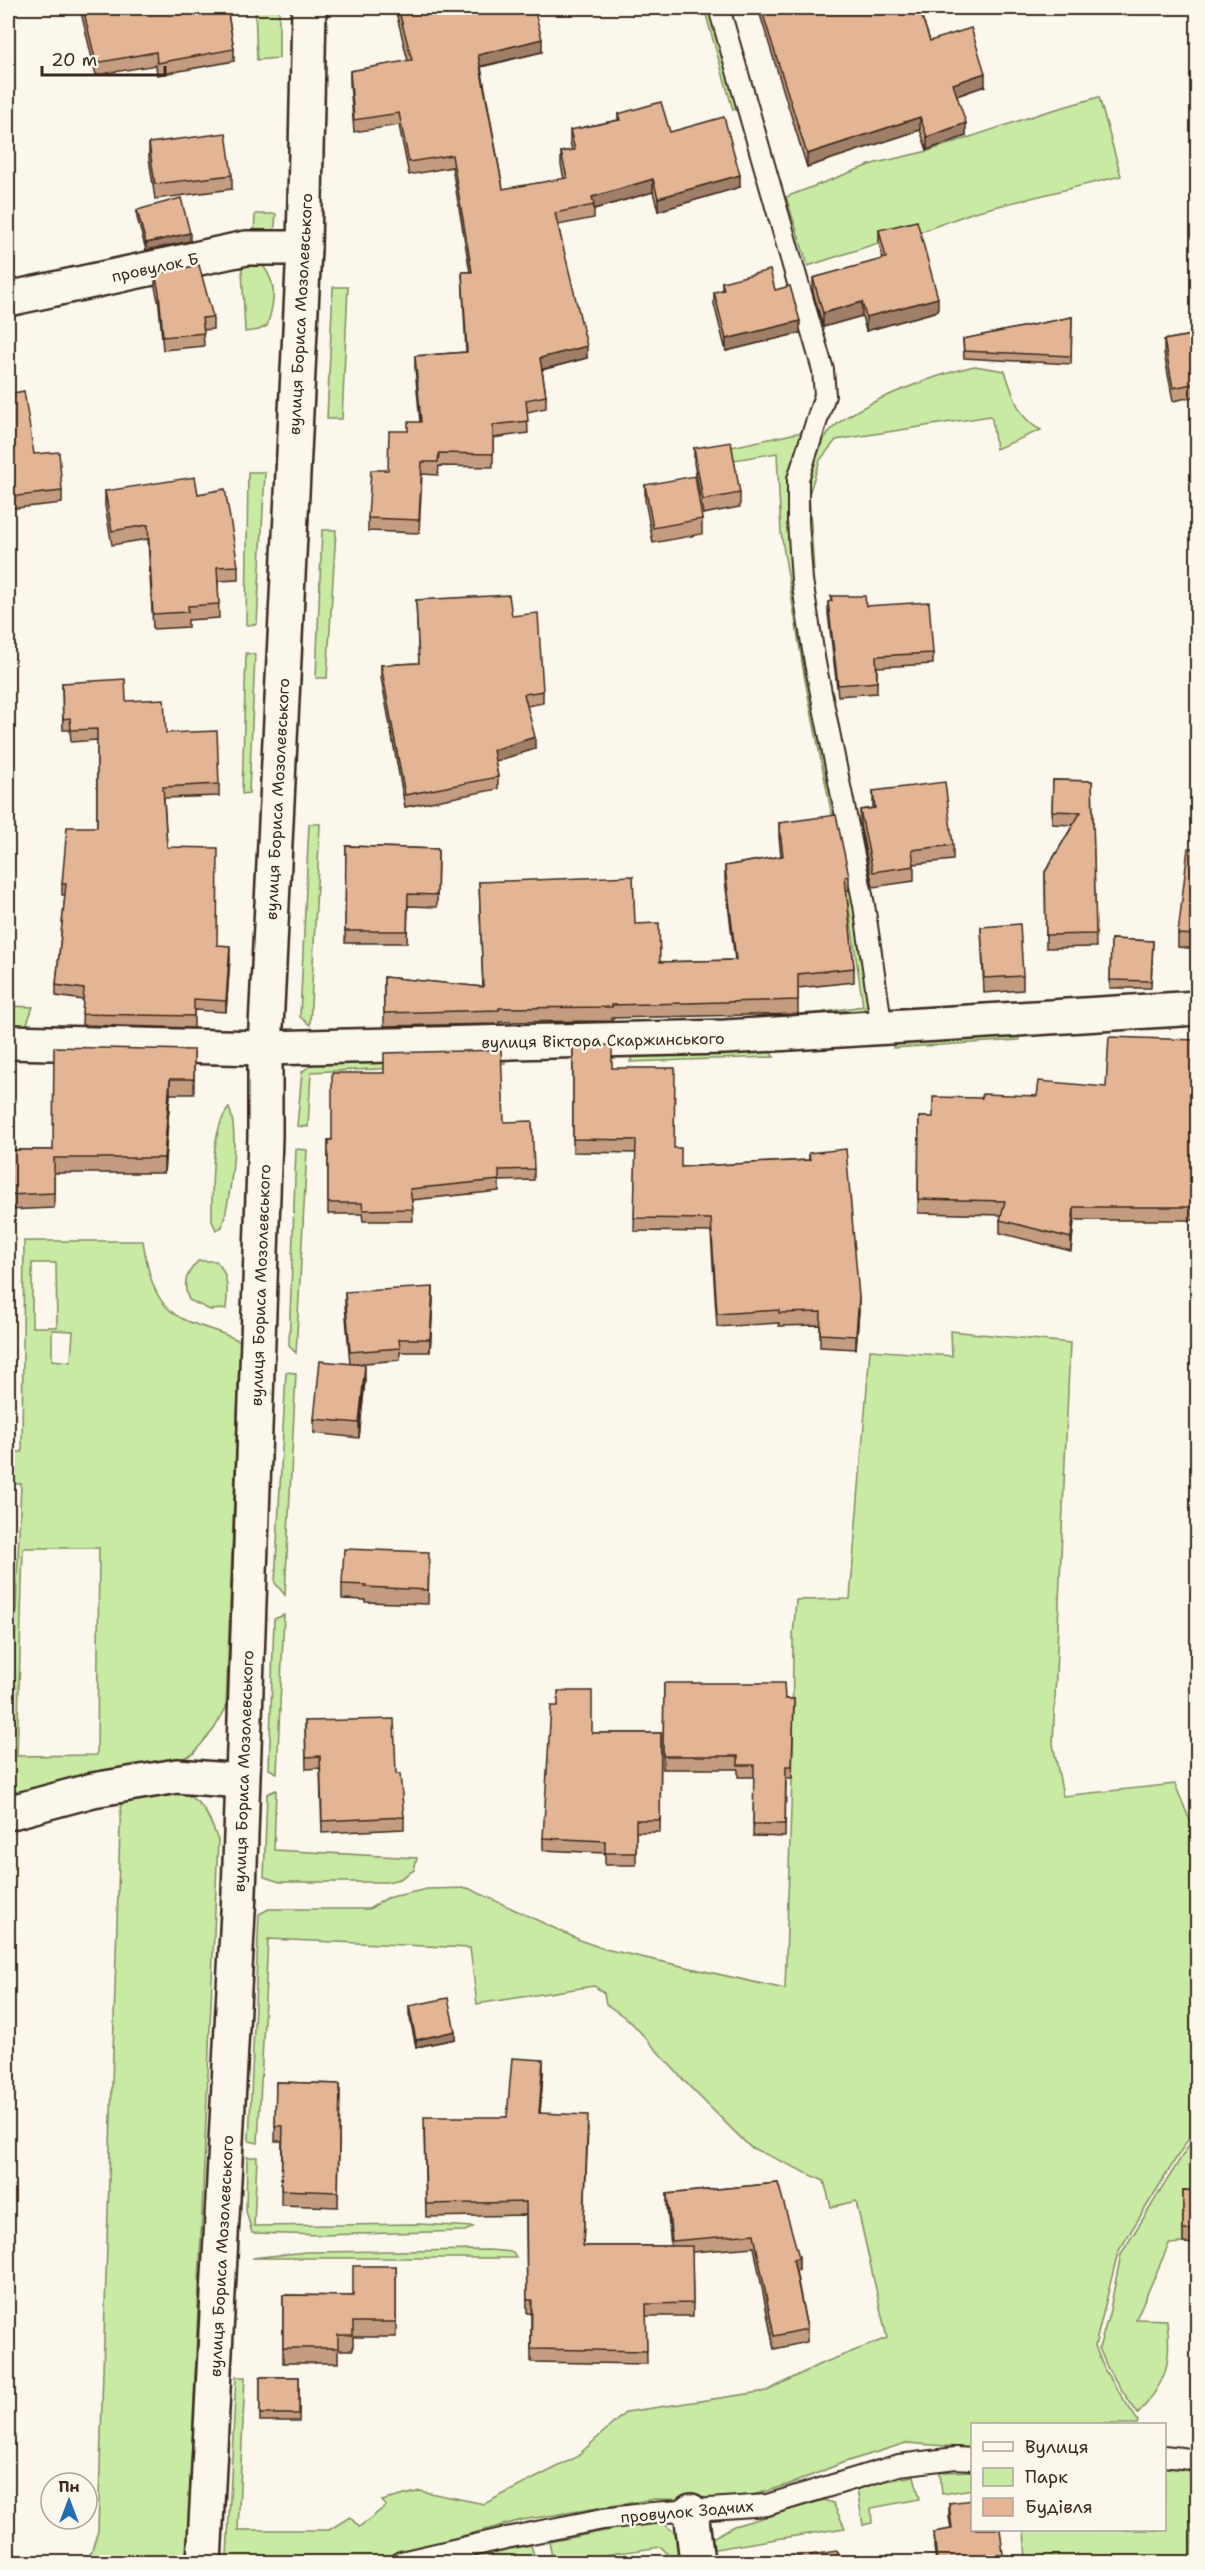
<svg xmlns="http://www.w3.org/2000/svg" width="1205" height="2570" font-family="'Shantell Sans',sans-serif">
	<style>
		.green { fill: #c8eaa3; stroke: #828a60; stroke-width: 1.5; fill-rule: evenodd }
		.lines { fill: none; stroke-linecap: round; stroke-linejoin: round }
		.service-casing { stroke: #3b2a1e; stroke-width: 24 }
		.minor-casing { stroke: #3b2a1e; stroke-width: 38 }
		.tertiary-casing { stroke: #3b2a1e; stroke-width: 38 }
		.service { stroke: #fbf7ec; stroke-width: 20 }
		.minor { stroke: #fbf7ec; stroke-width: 33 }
		.tertiary { stroke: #fbf7ec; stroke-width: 33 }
		.wall { fill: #c49c80; stroke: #3b2a1e; stroke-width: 1.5 }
		.shaded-wall { fill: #a07f68; stroke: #3b2a1e; stroke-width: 1.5 }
		.building { fill: #e4b595; stroke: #3b2a1e; stroke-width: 1.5 }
		.labels { text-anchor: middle; stroke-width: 5; stroke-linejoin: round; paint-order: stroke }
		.street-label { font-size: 16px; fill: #3b2a1e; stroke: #fbf7ec }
	</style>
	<rect width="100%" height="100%" fill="#fbf7ec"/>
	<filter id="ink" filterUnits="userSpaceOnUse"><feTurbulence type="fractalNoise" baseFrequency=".0167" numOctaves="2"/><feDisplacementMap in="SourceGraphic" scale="12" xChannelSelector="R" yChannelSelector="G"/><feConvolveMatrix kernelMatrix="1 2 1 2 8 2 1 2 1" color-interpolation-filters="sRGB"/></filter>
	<g filter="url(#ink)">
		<g class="green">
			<polygon points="255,8 279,8 279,58 257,60"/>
			<polygon points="704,8 710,8 738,109 733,110"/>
			<polygon points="1099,97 1121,176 974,212 923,231 878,243 808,266 786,197 872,164 928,151 1039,114"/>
			<polygon points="255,214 276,214 274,234 254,235"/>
			<path d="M256,258c22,21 20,40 11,68l-8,4 -14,2 -3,-64 -61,6z"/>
			<polygon points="333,287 348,287 342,419 327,419"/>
			<path d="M974,366l31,5c8,23 13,48 36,59l-45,19 -4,-30 -2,-3 -154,24 -16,20 -11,34 5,77 -5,-10c-1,-21 -7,-49 -4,-69 1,-9 16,-49 21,-56 19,-30 114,-62 148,-70z"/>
			<polygon points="802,432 797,460 789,476 788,530 794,589 855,911 868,1004 861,1013 825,1016 824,1012 863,1006 845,881 805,680 781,533 777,453 734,460 731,447"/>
			<polygon points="248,472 265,472 257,624 246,625"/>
			<polygon points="322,530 336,530 327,678 316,678"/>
			<polygon points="246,653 255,655 249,793 242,794"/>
			<polygon points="309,824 320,824 310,1025 300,1017"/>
			<polygon points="8,1006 33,1007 26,1026 8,1025"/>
			<polygon points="1019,1030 1019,1040 893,1048 894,1037"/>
			<polygon points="765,1046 774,1057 630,1062 635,1050"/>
			<polygon points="503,1053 505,1063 311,1072 308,1127 297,1126 302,1072 312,1064 314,1059"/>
			<path d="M229,1108c11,25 1,92 -7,119l-6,3 -4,-9c0,-27 -2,-93 17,-113z"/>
			<polygon points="296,1149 307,1150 296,1353 289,1346"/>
			<path d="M24,1241h119c6,35 11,69 49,82 16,6 32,10 48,18l-14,367 -12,21 -21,25 -26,11 -159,37 13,-318 -13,-1v-31h14zM32,1263h24l1,64h-25zM52,1330l21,1 -2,31 -19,-2zM23,1548h76l-2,207 -80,1z"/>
			<path d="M198,1261h18c13,13 12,30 10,48l-16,1 -21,-10c-7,-17 -3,-26 9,-39z"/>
			<polygon points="951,1331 1070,1343 1053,1744 1063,1796 1175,1784 1197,1838 1197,2125 1118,2252 1095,2346 1105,2371 1138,2421 1137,2424 972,2424 972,2448 906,2443 842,2463 793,2483 750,2496 700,2500 655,2499 522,2520 365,2562 232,2562 227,2557 236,2377 245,2377 238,2530 329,2530 350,2517 359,2527 386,2506 382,2501 420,2491 484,2504 575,2458 626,2412 767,2391 818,2365 887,2338 856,2201 831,2207 824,2181 750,2147 689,2086 630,2021 606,2004 604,1993 594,1986 477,2004 470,1948 268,1939 258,2143 249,2141 259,1914 269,1909 369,1909 387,1898 427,1889 468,1888 582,1941 605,1949 785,1989 792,1778 793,1636 796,1600 850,1599 870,1350 952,1356"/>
			<polygon points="286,1372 296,1373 285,1595 275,1583"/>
			<polygon points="284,1615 277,1773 269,1769 274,1619"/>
			<path d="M173,1787c32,16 32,21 45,53l-31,722h-99l10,-31 23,-735z"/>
			<polygon points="276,1790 274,1850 417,1858 414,1870 400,1879 387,1882 280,1882 264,1877 267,1794"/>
			<path d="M1197,2132v72h-14v39l-14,1 -33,75 31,1c5,43 0,61 -29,94l-29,-43 -10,-23 10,-34 12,-60z"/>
			<polygon points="247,2157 257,2157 254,2226 419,2224 474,2227 465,2231 322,2235 252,2233 246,2211"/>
			<polygon points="489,2250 513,2252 516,2258 252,2258 306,2252"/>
			<polygon points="1165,2464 1188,2467 1193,2483 1191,2562 1026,2562 1024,2530 1164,2530"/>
			<polygon points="972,2471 972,2489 942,2494 940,2472"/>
			<polygon points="914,2476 920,2499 871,2508 872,2523 863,2525 857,2489 880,2482"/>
			<polygon points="824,2500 833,2503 845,2528 709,2550 705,2542 734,2526"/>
			<polygon points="663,2523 682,2539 686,2562 673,2562 673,2559 661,2547 553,2562 549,2542 620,2528"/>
			<polygon points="531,2545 536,2562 444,2562 455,2560"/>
		</g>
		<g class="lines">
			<defs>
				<g id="service">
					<polyline points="719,8 823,370 825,395 798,479 798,521 802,580 815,663 864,905 882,1029"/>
					<polyline points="1164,2456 1198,2460"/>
					<polyline points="401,2562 506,2538 603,2519 652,2513 767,2505 899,2465 956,2458 972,2459"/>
				</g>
				<g id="minor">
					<polyline points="8,299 246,248 304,248"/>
					<polyline points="8,1042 265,1048 725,1037 1198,1008"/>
					<polyline points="265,1048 304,248 309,8"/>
					<polyline points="8,1813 93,1790 177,1776 242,1781"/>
					<polyline points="691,2511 697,2562"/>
				</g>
				<polyline id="tertiary" points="204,2562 239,1893 265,1137 265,1048"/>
			</defs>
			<use href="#service" class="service-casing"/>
			<use href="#minor" class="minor-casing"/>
			<use href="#tertiary" class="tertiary-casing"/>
			<use href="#service" class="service"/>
			<use href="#minor" class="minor"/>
			<use href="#tertiary" class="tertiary"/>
		</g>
		<g class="wall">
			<polygon points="80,8 227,8 234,49 234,61 157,75 156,65 96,75"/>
			<polygon points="395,8 534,8 542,52 481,67 503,189 564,179 561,165 561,152 572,150 570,142 570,130 618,120 618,114 670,132 740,187 658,211 653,192 594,209 594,218 558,225 587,358 542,370 546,396 546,408 527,412 528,433 493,438 493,467 439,466 438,475 422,474 419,533 368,531 368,518 388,470 408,431 420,422 415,368 415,356 466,352 462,272 470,272 452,167 409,175 399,125 354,132 350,83 350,71 408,61"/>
			<polygon points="758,8 919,8 930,41 985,86 957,96 966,136 927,150 920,130 807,167"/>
			<polygon points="149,143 232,175 232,189 155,199 149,158"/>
			<polygon points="1197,180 1197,222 1192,195 1192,182"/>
			<polygon points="137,210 190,241 146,250 137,218"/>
			<polygon points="879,230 938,311 866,331 862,316 823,327 813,292 813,278 883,259 879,244"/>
			<polygon points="155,274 213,317 213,329 203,330 204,346 163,350 159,305 155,287"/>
			<polygon points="722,282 800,333 726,351 714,304 714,292 722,290"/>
			<polygon points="1072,317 1071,364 964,358 963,339"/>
			<polygon points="1197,334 1197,396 1173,401 1164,353 1164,340"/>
			<polygon points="8,394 34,454 62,491 62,503 8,509"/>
			<polygon points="694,448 740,493 740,507 703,514 694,463"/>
			<polygon points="645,485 702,519 702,534 653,543 645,500"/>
			<polygon points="105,491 198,494 238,566 238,580 218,581 219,618 188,620 188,627 153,629 148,539 112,545 105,506"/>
			<polygon points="831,596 866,606 933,653 933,664 877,667 877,693 838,696 828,613 828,602 831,601"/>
			<polygon points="416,600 512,616 543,691 543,703 527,706 535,749 495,761 498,777 498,789 405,807 381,677 381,665 419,663"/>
			<polygon points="62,683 126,701 166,733 219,784 219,796 164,798 167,847 217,945 230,958 226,1012 194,1010 194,1028 82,1025 83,1000 56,996 56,985 65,895 62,895 62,884 97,827 97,740 71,742 70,730 63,730"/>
			<polygon points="1053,780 1092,781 1096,947 1046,948 1045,872 1073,825 1052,824"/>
			<polygon points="873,791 953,845 953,860 914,864 914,881 873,887 860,825 860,810 873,808"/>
			<polygon points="779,823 849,876 849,890 846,891 854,968 854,982 798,988 798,1014 612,1018 612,1021 499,1022 499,1024 384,1026 384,977 483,987 479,882 635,924 660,962 735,960 725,880 725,866 781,856 779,837"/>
			<polygon points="346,846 438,849 437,907 408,906 407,943 345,943"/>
			<polygon points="1197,849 1197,949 1178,947 1178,934"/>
			<polygon points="981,927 1023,976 1023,990 984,993"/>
			<polygon points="1111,939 1153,941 1151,988 1110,988"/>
			<polygon points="1197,1040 1197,1220 1074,1220 1071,1251 1000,1233 1000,1220 1002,1215 918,1213 919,1117 933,1117 982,1098 1037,1096 1106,1087"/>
			<polygon points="573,1046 612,1068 674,1148 681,1167 809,1160 809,1153 859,1310 856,1349 820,1347 820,1325 779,1326 779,1323 717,1327 711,1232 634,1231 636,1153 573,1152"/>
			<polygon points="194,1050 194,1094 170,1094 164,1173 54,1173 54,1208 8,1210 8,1150 53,1150"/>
			<polygon points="504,1122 534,1169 534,1180 499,1181 499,1191 412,1200 413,1221 363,1221 362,1214 328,1214 328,1140"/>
			<polygon points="345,1292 433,1300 430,1352 400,1352 400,1360 354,1364 365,1380 359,1438 314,1433 314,1419 350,1364 345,1305"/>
			<polygon points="429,1567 428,1604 365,1602 365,1600 342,1599 342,1584"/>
			<polygon points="664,1683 785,1699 794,1699 792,1778 786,1778 785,1837 753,1836 754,1777 738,1777 738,1769 663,1769"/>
			<polygon points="305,1721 396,1774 404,1817 404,1829 322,1833 320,1768 306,1769"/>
			<polygon points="592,1733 661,1733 660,1832 636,1832 636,1865 605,1865 605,1853 543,1850 543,1838"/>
			<polygon points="409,2006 455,2039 416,2047 409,2014"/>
			<polygon points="543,2073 540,2113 588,2128 583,2246 671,2246 667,2207 667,2194 778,2183 799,2270 796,2271 807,2329 807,2342 774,2349 754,2247 692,2252 693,2316 646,2316 647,2364 531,2362 531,2313 527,2313 526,2215 426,2217 424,2130 507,2117"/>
			<polygon points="276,2082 340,2084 338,2207 281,2205 282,2141 275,2141"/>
			<polygon points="1183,2190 1197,2191 1197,2244 1183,2243"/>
			<polygon points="396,2266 396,2337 353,2337 353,2350 338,2350 338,2363 283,2363 283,2295 353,2296"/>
			<rect x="260" y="2377" width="39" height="44"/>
			<polygon points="949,2503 1004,2562 936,2562 934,2547 934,2532 951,2529 949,2517"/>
		</g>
		<g class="shaded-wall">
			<polygon points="542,39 542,52 478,67 478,55"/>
			<polygon points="985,73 985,86 953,97 953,84"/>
			<polygon points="920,117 920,130 807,167 807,154"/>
			<polygon points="966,123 966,136 927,150 927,137"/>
			<polygon points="740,175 740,187 658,211 658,198"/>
			<polygon points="653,179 653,192 594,209 592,197"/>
			<polygon points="190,233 190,241 146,250 146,243"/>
			<polygon points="938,298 938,311 866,331 866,317"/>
			<polygon points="862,302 862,316 823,327 823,313"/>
			<polygon points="800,321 800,333 726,351 726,339"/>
			<polygon points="587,346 587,358 540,370 540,358"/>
			<polygon points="535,737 535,749 493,762 493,750"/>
			<polygon points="230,946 230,958 226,1012 226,1001"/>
			<polygon points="170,1079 170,1094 164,1173 164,1158"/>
			<polygon points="1074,1207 1074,1220 1071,1251 1071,1238"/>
			<polygon points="433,1287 433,1300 430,1352 430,1339"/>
			<polygon points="859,1297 859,1310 856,1349 856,1336"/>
			<polygon points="365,1365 365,1380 359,1438 359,1423"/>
			<polygon points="455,2031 455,2039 416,2047 416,2040"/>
			<polygon points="543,2060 543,2073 539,2125 539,2113"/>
			<polygon points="799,2257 799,2270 793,2272 793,2259"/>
		</g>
		<g class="building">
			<polygon points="83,8 227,8 234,49 157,63 156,52 96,63"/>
			<polygon points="398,8 534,8 542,39 478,55 503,189 567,178 561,152 575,150 570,130 620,120 618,114 661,102 670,132 724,117 740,175 658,198 653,179 592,197 594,205 555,213 587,346 540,358 546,396 526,400 528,421 493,425 493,454 439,453 438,462 422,462 419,520 368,518 371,470 388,470 389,431 408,431 408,422 421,422 415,356 467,352 462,272 472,272 452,155 409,162 399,113 354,120 350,71 412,60"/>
			<polygon points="761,8 919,8 930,41 971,28 985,73 953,84 966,123 927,137 920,117 807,154"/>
			<polygon points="226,133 232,175 155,184 149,143"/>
			<polygon points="1197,180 1197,210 1192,182"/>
			<polygon points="181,198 190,233 146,243 137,210"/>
			<polygon points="917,221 938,298 866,317 862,302 823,313 813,278 886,258 879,230"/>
			<polygon points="199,265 213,317 202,318 204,333 163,337 159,292 155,274"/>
			<polygon points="770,270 775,290 790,286 800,321 726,339 714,292 724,290 722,282"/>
			<polygon points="1072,317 1071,356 964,351 963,339"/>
			<polygon points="1197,334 1197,383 1173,388 1164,340"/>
			<polygon points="24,391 34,454 59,452 62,491 8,497 8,394"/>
			<polygon points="731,442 740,493 703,500 694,448"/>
			<polygon points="695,476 702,519 653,528 645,485"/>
			<polygon points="195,477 198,494 225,489 238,566 217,567 219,604 188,606 188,612 153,614 148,525 112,531 105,491"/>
			<polygon points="509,595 512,616 538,613 543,691 524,694 535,737 493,750 498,777 405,795 381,665 419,663 416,600"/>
			<polygon points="831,596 865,596 866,606 929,602 933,653 876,656 877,682 838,685 828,602 832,601"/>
			<polygon points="125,679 126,701 164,699 166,733 217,731 219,784 163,787 167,847 218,848 217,945 230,946 226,1001 194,999 194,1016 82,1014 84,989 56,985 66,884 62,884 67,827 97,827 97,729 71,730 70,718 63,719 62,683"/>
			<polygon points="1053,780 1092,781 1096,934 1046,935 1045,872 1081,812 1052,811"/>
			<polygon points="945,782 953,845 912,850 914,866 873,872 860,810 875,808 873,791"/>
			<polygon points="836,815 849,876 845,877 854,968 798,974 798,1000 612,1005 612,1007 499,1008 499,1010 384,1013 384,977 483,987 479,882 633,876 635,924 659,923 660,962 736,960 725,866 783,856 779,823"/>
			<polygon points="346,846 438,849 437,895 408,894 407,931 345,931"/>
			<polygon points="1188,848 1197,849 1197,935 1178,934"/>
			<polygon points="1020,924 1023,976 984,978 981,927"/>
			<polygon points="1111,939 1153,941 1151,981 1110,980"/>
			<polygon points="1109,1037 1197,1040 1197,1207 1074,1207 1071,1238 1000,1220 1005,1201 918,1199 919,1117 933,1117 933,1097 982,1098 982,1094 1037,1096 1039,1081 1106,1087"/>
			<polygon points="612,1045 612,1068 675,1068 674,1148 681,1148 681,1167 810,1160 809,1153 846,1149 859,1297 856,1336 820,1334 821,1312 779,1313 779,1310 717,1314 711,1219 634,1218 636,1140 573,1139 573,1046"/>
			<polygon points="54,1047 194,1050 194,1079 170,1079 164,1158 54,1158 54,1193 8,1195 8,1150 53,1150"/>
			<polygon points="501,1050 504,1122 532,1121 534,1169 499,1170 499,1180 410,1189 413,1209 363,1210 362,1203 328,1203 328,1140 332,1140 332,1073 384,1073 384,1053"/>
			<polygon points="433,1287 430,1339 399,1339 400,1348 350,1352 345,1292"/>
			<polygon points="320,1361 365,1365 359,1423 314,1419"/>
			<polygon points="344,1549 429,1552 428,1590 365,1587 366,1585 342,1584"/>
			<polygon points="664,1683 784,1683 785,1699 794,1699 792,1766 786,1766 785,1824 753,1824 754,1765 738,1765 738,1756 663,1756"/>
			<polygon points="558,1691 592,1691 592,1733 661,1733 660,1820 636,1820 636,1853 605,1853 605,1841 543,1838 551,1706 558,1706"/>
			<polygon points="394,1719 396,1774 400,1774 404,1817 322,1821 320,1756 306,1757 305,1721"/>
			<polygon points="448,1998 455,2031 416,2040 409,2006"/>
			<polygon points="512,2058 543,2060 539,2113 588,2115 583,2246 692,2246 693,2303 646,2304 647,2351 531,2349 532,2300 527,2300 526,2202 426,2204 424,2117 507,2117"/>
			<polygon points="276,2082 340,2084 338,2192 281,2190 283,2126 275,2126"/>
			<polygon points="778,2183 799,2257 793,2259 807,2329 774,2336 754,2234 672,2241 667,2194"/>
			<polygon points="1183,2190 1197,2191 1197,2230 1183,2230"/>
			<polygon points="353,2266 396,2266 396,2322 353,2322 353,2335 338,2335 338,2348 283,2348 283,2295 353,2296"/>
			<rect x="260" y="2377" width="39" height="37"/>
			<polygon points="972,2500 972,2529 1000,2529 1004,2562 937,2562 934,2532 952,2529 949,2503"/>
			<polygon points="837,2551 838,2558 869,2555 870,2562 783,2562 783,2559"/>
		</g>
	</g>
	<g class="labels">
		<g class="street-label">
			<text transform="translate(155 267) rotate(-12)" y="6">провулок Б</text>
			<text transform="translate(300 314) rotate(-87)" y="6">вулиця Бориса Мозолевського</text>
			<text transform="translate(277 799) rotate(-87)" y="6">вулиця Бориса Мозолевського</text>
			<text transform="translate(603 1040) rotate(-1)" y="6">вулиця Віктора Скаржинського</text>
			<text transform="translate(260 1285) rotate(-88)" y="6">вулиця Бориса Мозолевського</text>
			<text transform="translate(243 1771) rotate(-88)" y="6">вулиця Бориса Мозолевського</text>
			<text transform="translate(221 2256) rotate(-87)" y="6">вулиця Бориса Мозолевського</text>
			<text transform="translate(687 2511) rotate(-5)" y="6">провулок Зодчих</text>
		</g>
	</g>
	<rect width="1205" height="2570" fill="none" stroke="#fbf7ec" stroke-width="30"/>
	<rect x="15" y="15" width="1175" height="2540" fill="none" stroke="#3b2a1e" stroke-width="2" filter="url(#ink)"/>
	<rect x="971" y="2423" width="195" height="108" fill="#fbf7ec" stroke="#aea59a" stroke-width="1.5"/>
	<rect x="983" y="2442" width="30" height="9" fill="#fbf7ec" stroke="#aea59a" stroke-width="1.5"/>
	<text x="1025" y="2453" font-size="18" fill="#3b2a1e">Вулиця</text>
	<rect x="983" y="2468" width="30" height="18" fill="#c8eaa3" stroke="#aea59a" stroke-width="1.5"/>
	<text x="1025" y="2483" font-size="18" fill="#3b2a1e">Парк</text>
	<rect x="983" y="2498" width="30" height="18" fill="#e4b595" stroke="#aea59a" stroke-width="1.5"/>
	<text x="1025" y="2513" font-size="18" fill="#3b2a1e">Будівля</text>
	<g transform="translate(69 2501)"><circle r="28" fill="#fbf7ec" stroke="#aea59a" stroke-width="1.5"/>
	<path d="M0-4.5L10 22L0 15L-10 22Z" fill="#1f6fb2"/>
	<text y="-9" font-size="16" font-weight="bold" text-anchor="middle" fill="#3b2a1e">Пн</text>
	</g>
	<path d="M42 66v9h123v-9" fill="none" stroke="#3b2a1e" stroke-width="3"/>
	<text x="51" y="66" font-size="18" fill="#3b2a1e" stroke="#fbf7ec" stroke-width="4.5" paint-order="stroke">20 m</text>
</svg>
